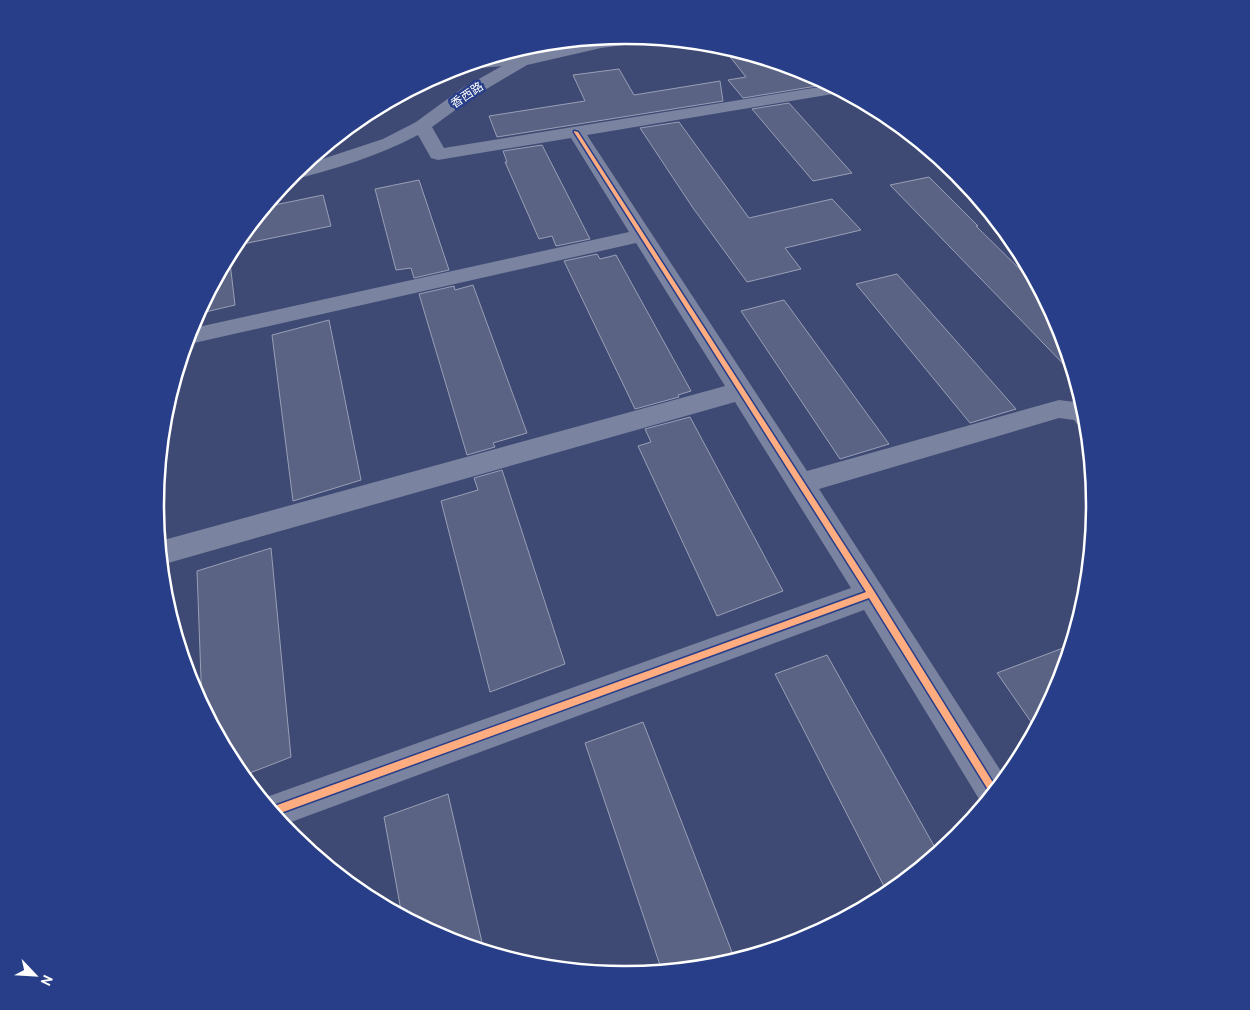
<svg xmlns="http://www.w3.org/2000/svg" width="1250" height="1010" font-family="Overpass,'Noto Sans SC',sans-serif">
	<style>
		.building { fill: #5a6384; stroke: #999fb6 }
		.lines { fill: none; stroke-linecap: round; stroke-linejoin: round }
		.minor { fill: #7a83a0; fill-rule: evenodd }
		.highway { fill: #7a839e; fill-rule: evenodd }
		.cycleway-casing { stroke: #283e89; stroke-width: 3 }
		.cycleway { fill: #ffac80; fill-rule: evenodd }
		.labels { text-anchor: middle; stroke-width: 5; stroke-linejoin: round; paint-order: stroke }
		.far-street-label { font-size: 12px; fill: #fff; stroke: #283e89 }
		.rim { fill: none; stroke: #fff; stroke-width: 2.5 }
	</style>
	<rect width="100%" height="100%" fill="#3e4a73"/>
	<g class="building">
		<polygon points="730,48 805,71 829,84 743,98 728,80 746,77 724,49"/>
		<polygon points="619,69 634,95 720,81 723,101 497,137 489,116 585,101 573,75"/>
		<polygon points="789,103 852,173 813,181 752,109"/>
		<polygon points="679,122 749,218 832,199 861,230 785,248 801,269 747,282 693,208 640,128"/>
		<polygon points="542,145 590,239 556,246 552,236 539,239 505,162 507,162 503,151"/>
		<polygon points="929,177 978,226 976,226 1039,288 1059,325 1074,375 890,185"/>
		<polygon points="419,180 449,270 414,278 411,268 396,270 375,189"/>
		<polygon points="323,195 331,226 233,246 265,207"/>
		<polygon points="229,254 235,305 197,314 210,289"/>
		<polygon points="597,254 600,259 616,255 691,391 678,395 679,397 635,409 564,261"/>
		<polygon points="897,274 1016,409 970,423 856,284"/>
		<polygon points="473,285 527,433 493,443 495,447 467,455 419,294 454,286 455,290"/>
		<polygon points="784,300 889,444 840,459 741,311"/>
		<polygon points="329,320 361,480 293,501 272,335"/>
		<polygon points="690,417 783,591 717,616 638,446 651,442 645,429"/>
		<polygon points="502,470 565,664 490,692 441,501 478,490 474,478"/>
		<polygon points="271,548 291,757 242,776 234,766 202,705 197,571"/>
		<polygon points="1071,645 1059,685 1036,729 997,673"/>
		<polygon points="827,655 938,853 888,894 775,674"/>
		<polygon points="643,722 735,960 716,966 662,971 585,743"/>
		<polygon points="448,794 484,951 445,939 402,916 384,817"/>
	</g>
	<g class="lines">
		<path class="minor" d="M626,35l29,3 -7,4 -47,6 -74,17 -54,32 -41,30 12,21 388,-63 13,7 -258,43 220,336 252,-71 24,3 4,23 -10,-2 -3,-4 -15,-2 -240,71 187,290 -22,26 -2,-1 -118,-194 -581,215 -22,-26 590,-211 -116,-186 -574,163 -1,-24 565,-155 -89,-143 -451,102 4,-16 440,-97 -58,-94 -133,22 -7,-2 -13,-23c-39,21 -83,34 -126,45l-4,-1 13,-13 82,-27 33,-17 45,-33 55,-31 85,-20z"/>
		<polygon class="highway" points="522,56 528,58 530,61 528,64 467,69 460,66 487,58"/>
		<defs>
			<polygon id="cycleway" points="574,131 578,132 874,591 997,789 992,796 869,598 275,815 269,808 866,592 574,132"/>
		</defs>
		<use href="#cycleway" class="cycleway-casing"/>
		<use href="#cycleway" class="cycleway"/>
	</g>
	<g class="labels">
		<g class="far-street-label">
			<text transform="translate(467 95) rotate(-34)" y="4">香西路</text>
		</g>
	</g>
	<path d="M0 0H1250V1010H0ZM164 505a461 461 0 1 1 922 0a461 461 0 1 1-922 0Z" fill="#283e89" fill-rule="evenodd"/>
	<path class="rim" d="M164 505a461 461 0 1 1 922 0a461 461 0 1 1-922 0Z"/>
	<g transform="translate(35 975) rotate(115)" stroke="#283e89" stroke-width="4" paint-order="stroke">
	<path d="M0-4L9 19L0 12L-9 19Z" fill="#ffffff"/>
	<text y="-8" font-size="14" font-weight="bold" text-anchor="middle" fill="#ffffff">N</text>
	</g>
</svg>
